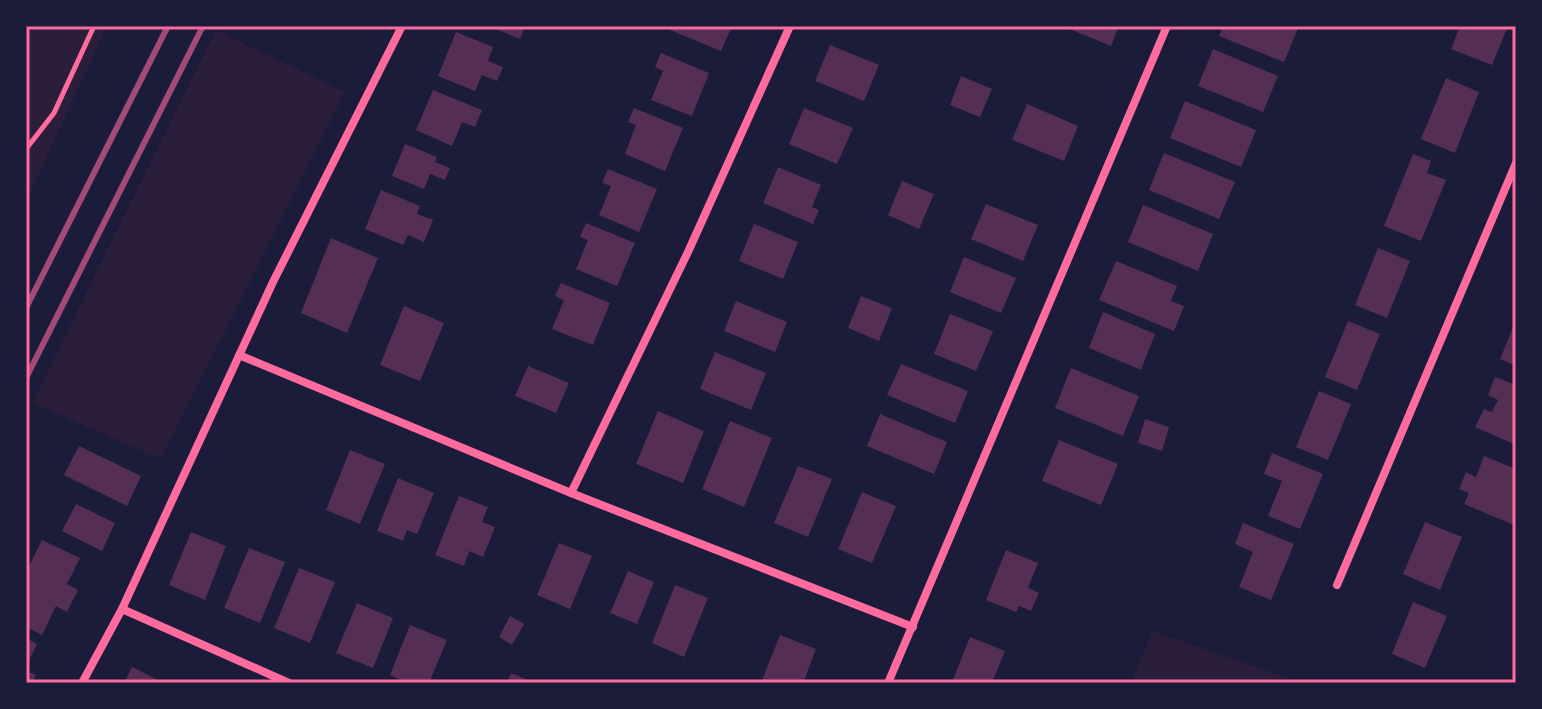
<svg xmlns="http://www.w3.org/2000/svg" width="1542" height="709" font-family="Mulish,sans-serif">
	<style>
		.green { fill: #2a1e3b }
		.building { fill: #542f53 }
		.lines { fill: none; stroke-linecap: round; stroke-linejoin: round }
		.path { stroke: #ff6b9d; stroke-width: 5 }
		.minor { stroke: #ff6b9d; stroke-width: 8 }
		.rail { stroke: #a44b75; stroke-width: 6 }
		.neatline { fill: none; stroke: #ff6b9d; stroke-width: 3 }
	</style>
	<rect width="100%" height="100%" fill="#1b1b3a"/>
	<g class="green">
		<polygon points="26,26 107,26 26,202"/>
		<polygon points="216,30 345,92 161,459 32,403"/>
		<polygon points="1152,631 1303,683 1131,683"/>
	</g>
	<g class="building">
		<polygon points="489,26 525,26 520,39"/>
		<polygon points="672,26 732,26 721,51 670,30"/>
		<polygon points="1062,26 1119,26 1111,46"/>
		<polygon points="1223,26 1299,26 1284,62 1219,36"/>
		<polygon points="1460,26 1508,26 1492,65 1451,49"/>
		<polygon points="456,32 493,47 488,61 503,67 497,81 482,75 475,91 438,76"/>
		<polygon points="830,45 879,65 864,101 815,81"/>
		<polygon points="1213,49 1278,76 1263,112 1198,86"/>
		<polygon points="661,53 709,73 692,116 651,100 663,71 655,67"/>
		<polygon points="961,76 992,89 980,117 950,105"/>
		<polygon points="1446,78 1479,92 1455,153 1421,139"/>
		<polygon points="433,90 482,110 475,127 462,122 452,146 416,130"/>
		<polygon points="1185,101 1256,130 1241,167 1170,138"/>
		<polygon points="1027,104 1078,126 1064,161 1012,140"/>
		<polygon points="634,108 683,128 665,171 625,154 636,125 628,122"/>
		<polygon points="804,108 853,128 837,164 789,144"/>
		<polygon points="405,144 437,157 435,162 450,168 445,180 430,174 424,189 392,176"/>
		<polygon points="1164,153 1235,182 1219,219 1149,190"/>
		<polygon points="1413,154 1431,161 1427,173 1446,180 1421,241 1384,226"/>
		<polygon points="778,167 821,185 812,207 819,210 813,224 763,203"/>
		<polygon points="608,169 657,189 639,232 599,215 611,186 602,183"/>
		<polygon points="902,181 934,194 919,229 888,215"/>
		<polygon points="381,190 420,206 417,214 433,220 424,242 408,235 403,245 365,229"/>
		<polygon points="986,204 1038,225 1023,261 971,239"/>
		<polygon points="1143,205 1213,234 1198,271 1128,242"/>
		<polygon points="586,223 635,243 617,286 576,269 588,240 580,237"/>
		<polygon points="754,224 798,242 783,279 739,261"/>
		<polygon points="331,238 378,258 347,333 301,313"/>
		<polygon points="1378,248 1410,261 1387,318 1355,305"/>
		<polygon points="964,257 1016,278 1001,313 950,292"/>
		<polygon points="1116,261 1177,286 1171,301 1184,306 1174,331 1099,300"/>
		<polygon points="561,283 610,303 593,345 552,329 564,300 555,296"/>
		<polygon points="861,296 892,308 879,341 848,328"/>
		<polygon points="736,301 787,322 775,352 724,331"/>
		<polygon points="404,306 444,323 420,381 380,365"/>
		<polygon points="1103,312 1155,334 1141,370 1089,348"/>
		<polygon points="950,314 993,331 976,371 934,354"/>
		<polygon points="1516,320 1516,366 1500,359"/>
		<polygon points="1348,321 1380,334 1357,390 1325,377"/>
		<polygon points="715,352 766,373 751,410 700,389"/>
		<polygon points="901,364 968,391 955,423 887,395"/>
		<polygon points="528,366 569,383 556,413 515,396"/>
		<polygon points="1071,368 1139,396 1123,436 1055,408"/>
		<polygon points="1495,377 1516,385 1516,445 1475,427 1484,409 1492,412 1498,400 1488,395"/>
		<polygon points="1319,391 1351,404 1328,460 1296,447"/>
		<polygon points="658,411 704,431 683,483 636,464"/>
		<polygon points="880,414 947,442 934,474 867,446"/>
		<polygon points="1145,419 1169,427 1162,451 1138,443"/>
		<polygon points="730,421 772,438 744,507 702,489"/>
		<polygon points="1059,440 1118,464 1101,505 1042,481"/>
		<polygon points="79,446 141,476 127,506 64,475"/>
		<polygon points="350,450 385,464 360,524 326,510"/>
		<polygon points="1272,453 1323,474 1300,529 1268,516 1282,481 1264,474"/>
		<polygon points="1484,456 1516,469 1516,526 1464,504 1469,493 1459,489 1466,472 1476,477"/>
		<polygon points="798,466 832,479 808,537 774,523"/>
		<polygon points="398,478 434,493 417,534 407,530 403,541 377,531"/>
		<polygon points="862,492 896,506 872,563 838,549"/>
		<polygon points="459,496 488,507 482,522 495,527 483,557 469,551 464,566 435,555"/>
		<polygon points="76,504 115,523 102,551 62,531"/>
		<polygon points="1425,522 1462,537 1440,590 1403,574"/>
		<polygon points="1243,523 1294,544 1271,600 1239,587 1253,552 1235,544"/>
		<polygon points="191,532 226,546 205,600 169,585"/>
		<polygon points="42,540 80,558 67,584 78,590 67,612 56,606 42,635 26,627 26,565 29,566"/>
		<polygon points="559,543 592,556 570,609 537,595"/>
		<polygon points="249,548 285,562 260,623 224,608"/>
		<polygon points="1006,550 1038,563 1028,588 1039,593 1031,611 1019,606 1016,612 986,600"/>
		<polygon points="299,568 335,582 310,643 274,628"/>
		<polygon points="628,571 654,582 637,624 610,613"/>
		<polygon points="675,585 708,598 684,657 652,643"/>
		<polygon points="1413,602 1447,616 1425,668 1392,654"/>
		<polygon points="357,603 393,618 373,668 336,653"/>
		<polygon points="510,616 524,624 512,645 499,637"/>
		<polygon points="410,625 447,640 429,683 408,683 390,675"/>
		<polygon points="780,635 816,649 803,683 761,683"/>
		<polygon points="970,637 1005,651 992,683 952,682"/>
		<polygon points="26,638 37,644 26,666"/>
		<polygon points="132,667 164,683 124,683"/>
		<polygon points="26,671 36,675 32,683 26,683"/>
		<polygon points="511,673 535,683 507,683"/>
	</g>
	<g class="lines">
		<polyline class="path" points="26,149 54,113 94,26"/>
		<g class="minor">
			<polyline points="239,355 571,493 913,627"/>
			<polyline points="571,493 688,252 790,26"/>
			<polyline points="1337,585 1516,163"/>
			<polyline points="122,609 289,683"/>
			<polyline points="82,683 122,609 273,282 402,26"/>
			<polyline points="888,683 1167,26"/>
		</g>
		<g class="rail">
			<polyline points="26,308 168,26"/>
			<polyline points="26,378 203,26"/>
		</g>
	</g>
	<rect width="1542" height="709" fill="none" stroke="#1b1b3a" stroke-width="56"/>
	<rect x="28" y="28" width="1486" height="653" class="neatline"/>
</svg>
